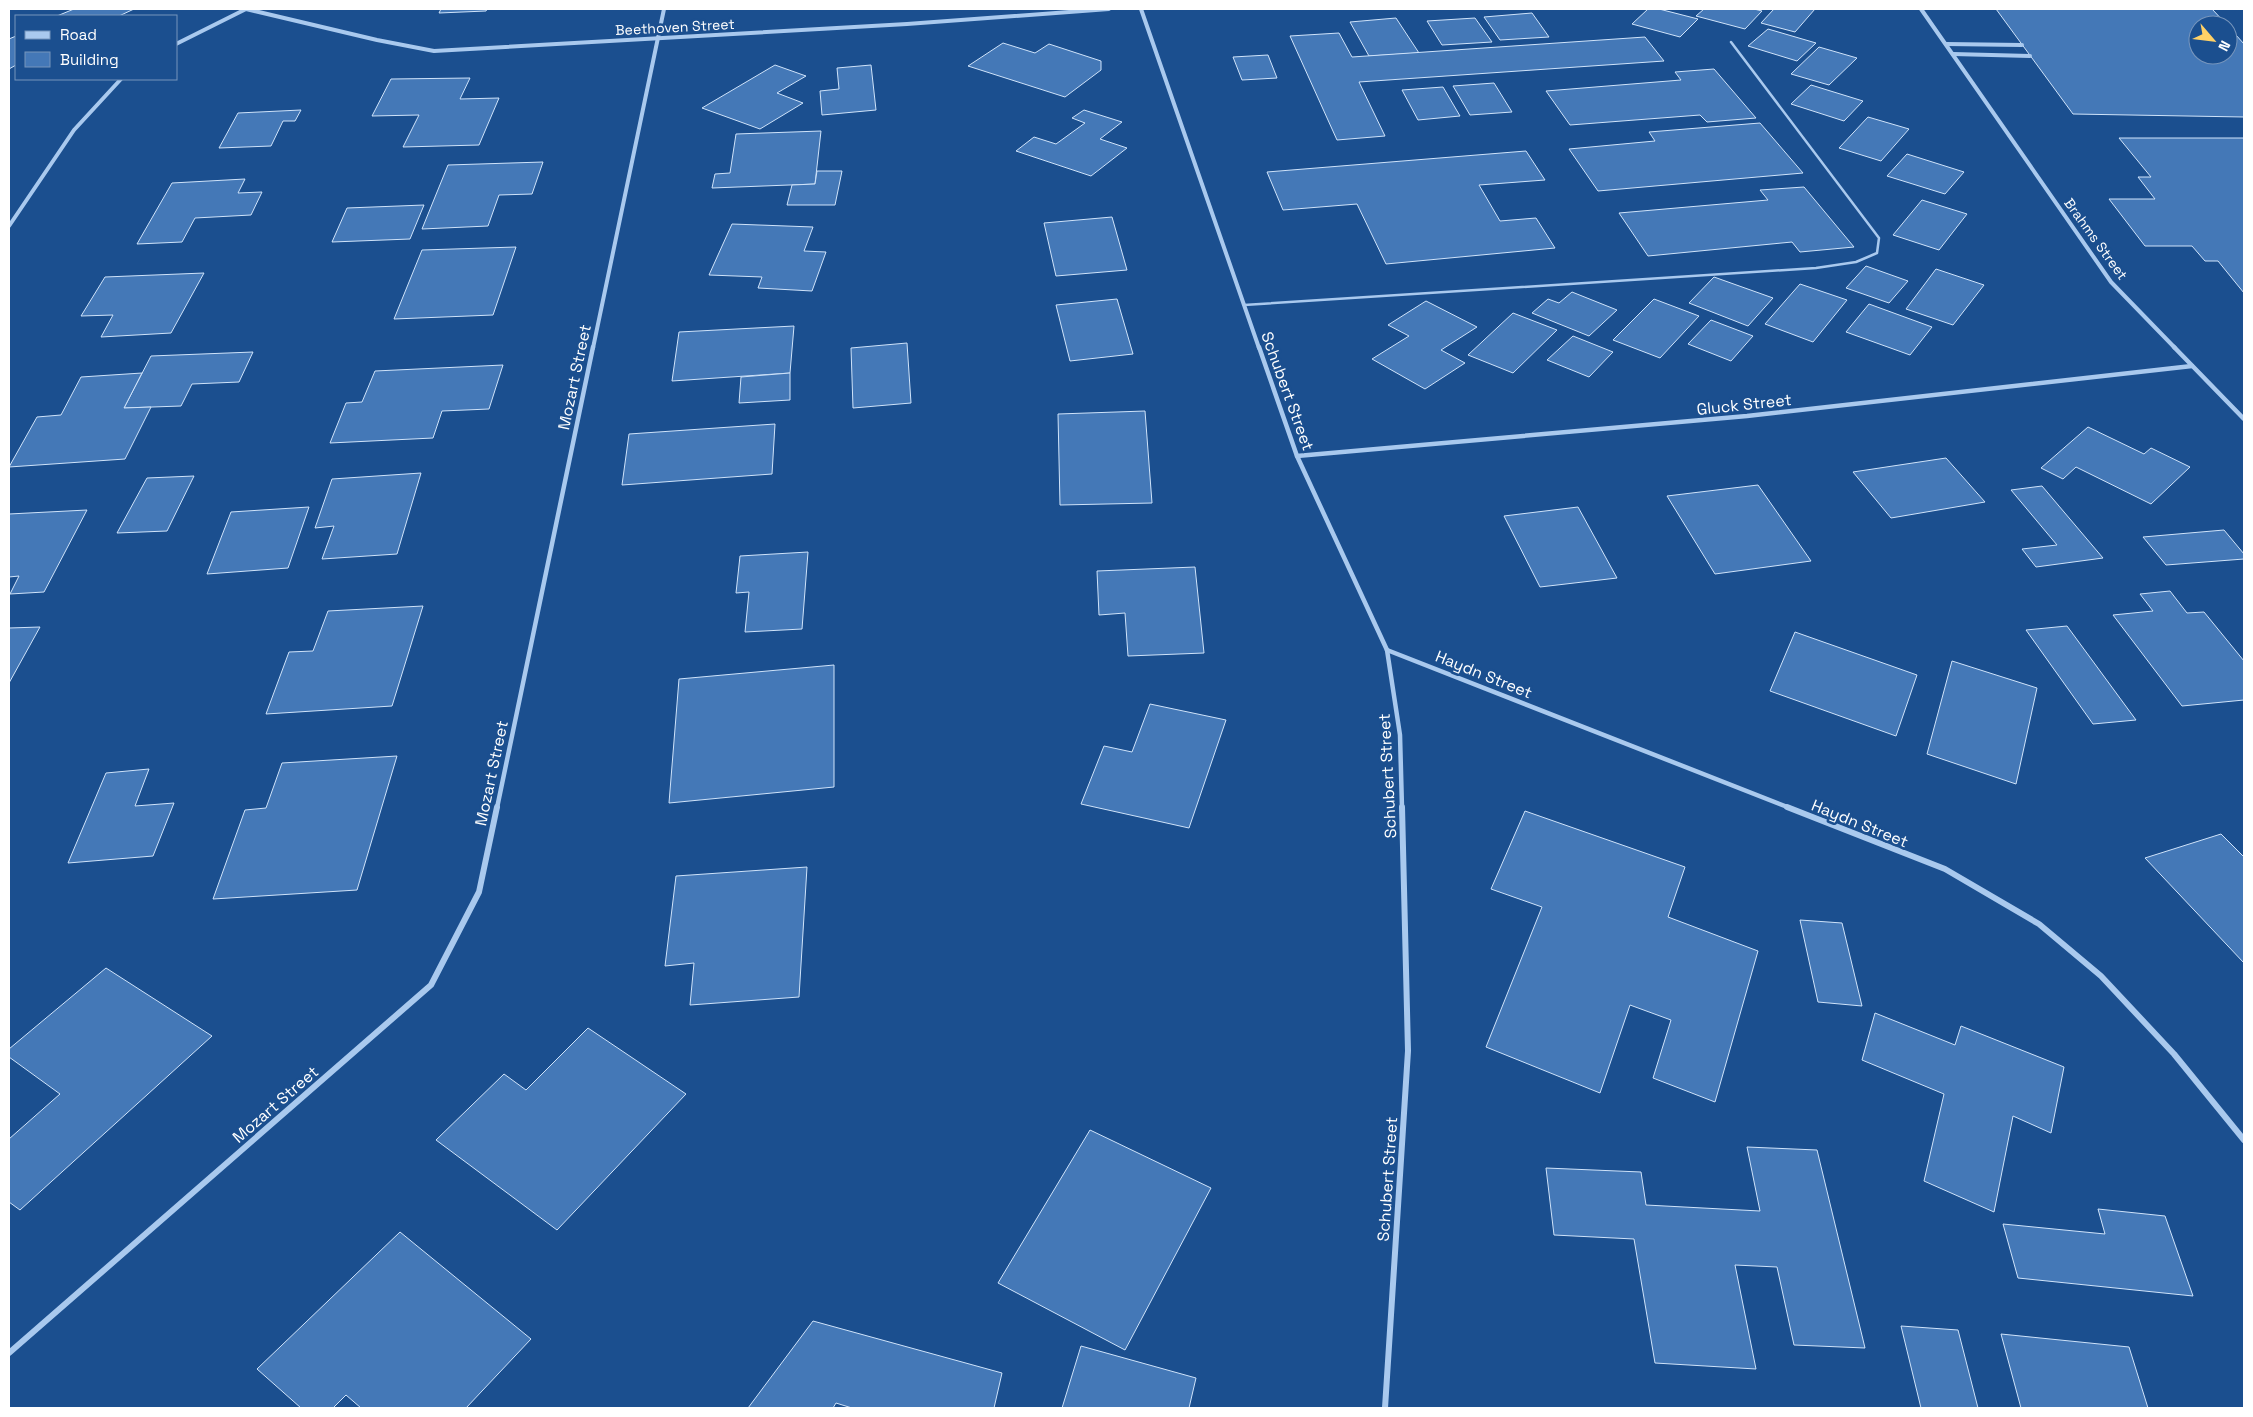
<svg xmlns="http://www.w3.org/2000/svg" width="2253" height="1417" font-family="'Space Grotesk',sans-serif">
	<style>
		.building { fill: #4478b7; stroke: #cfe3fa }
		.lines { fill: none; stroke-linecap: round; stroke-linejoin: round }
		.service { stroke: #a9c9ee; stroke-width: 2.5 }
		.minor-far2 { stroke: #a9c9ee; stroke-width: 4 }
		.minor-far1 { stroke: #a9c9ee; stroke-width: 4.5 }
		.minor { stroke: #a9c9ee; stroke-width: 6 }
		.labels { text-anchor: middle; stroke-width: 5; stroke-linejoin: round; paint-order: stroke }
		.far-street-label { font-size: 14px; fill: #fff; stroke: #1b4f8f }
		.street-label { font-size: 16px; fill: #fff; stroke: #1b4f8f }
	</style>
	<rect width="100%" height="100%" fill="#1b4f8f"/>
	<g class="building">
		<polygon points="74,9 134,9 119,16 57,16"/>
		<polygon points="441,9 487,9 486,11 439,13"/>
		<polygon points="1648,9 1659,9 1698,19 1680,37 1632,24"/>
		<polygon points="1704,9 1754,9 1762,11 1745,29 1696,16"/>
		<polygon points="1774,9 1815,9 1795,32 1761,23"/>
		<polygon points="1996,9 2212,9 2227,25 2198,25 2198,55 2228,55 2228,26 2244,44 2244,117 2073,114"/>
		<polygon points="1532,13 1549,37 1500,40 1484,17"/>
		<polygon points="1396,18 1419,53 1369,56 1350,22"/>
		<polygon points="1475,18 1492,42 1442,45 1427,21"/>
		<polygon points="1768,29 1816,43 1797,61 1748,46"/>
		<polygon points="1339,33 1352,57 1645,37 1664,61 1359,82 1385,136 1337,140 1290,36"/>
		<polygon points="16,36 16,65 9,69 9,39"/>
		<polygon points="1003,43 1035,53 1049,44 1101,61 1101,70 1065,97 968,66"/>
		<polygon points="1819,47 1857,58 1829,85 1791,74"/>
		<polygon points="1268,55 1277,78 1242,80 1233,57"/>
		<polygon points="775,65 806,76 777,93 803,103 760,129 702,108"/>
		<polygon points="871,65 876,110 822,115 820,91 839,89 837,68"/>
		<polygon points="1714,69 1756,118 1707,122 1700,115 1570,125 1546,91 1681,80 1675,72"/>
		<polygon points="470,78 460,99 499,98 479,145 403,147 419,115 372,116 391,79"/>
		<polygon points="1494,83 1512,112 1470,115 1453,86"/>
		<polygon points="1811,85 1863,101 1844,121 1791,104"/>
		<polygon points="1443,87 1460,116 1418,120 1402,90"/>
		<polygon points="301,110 295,121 283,121 271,146 219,148 238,113"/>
		<polygon points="1084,110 1122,122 1100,139 1127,148 1091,176 1016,151 1034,137 1056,144 1085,123 1072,118"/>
		<polygon points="1868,117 1909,129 1881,161 1839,148"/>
		<polygon points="1760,123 1803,173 1598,191 1569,149 1655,141 1649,132"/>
		<polygon points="821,131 815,184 712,188 715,174 730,173 736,134"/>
		<polygon points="2119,138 2244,138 2244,293 2218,261 2205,261 2192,246 2145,246 2109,199 2155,199 2138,177 2151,177"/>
		<polygon points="1526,151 1545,180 1479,185 1500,221 1536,218 1555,248 1386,264 1357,204 1283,210 1267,172"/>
		<polygon points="1907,154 1964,172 1945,194 1887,176"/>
		<polygon points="543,162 532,194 499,195 488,226 422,229 448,165"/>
		<polygon points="817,171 842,171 835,205 787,205 792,185 815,184"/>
		<polygon points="245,179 238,193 262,192 251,215 195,218 182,242 137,244 172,183"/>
		<polygon points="1804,187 1854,247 1800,252 1792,242 1648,256 1619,213 1768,200 1760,190"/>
		<polygon points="1922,200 1967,214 1939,250 1893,235"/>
		<polygon points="424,205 410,239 332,242 347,208"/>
		<polygon points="1112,217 1127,270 1056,276 1044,223"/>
		<polygon points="732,224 813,227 804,251 826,252 812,291 758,288 762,277 709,275"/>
		<polygon points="516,247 493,315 394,319 422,250"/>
		<polygon points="1866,266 1908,281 1889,303 1846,288"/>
		<polygon points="1936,269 1984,285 1953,325 1906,309"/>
		<polygon points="204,273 171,333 101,337 113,315 81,316 105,277"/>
		<polygon points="1714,277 1773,298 1748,326 1689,303"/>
		<polygon points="1800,284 1847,300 1813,342 1765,324"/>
		<polygon points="1572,292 1617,310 1589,336 1532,313 1548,299 1559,303"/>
		<polygon points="1117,299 1133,354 1070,361 1056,305"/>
		<polygon points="1654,299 1699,316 1660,358 1613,340"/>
		<polygon points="1426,301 1477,327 1441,350 1465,363 1425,389 1372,359 1409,336 1388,325"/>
		<polygon points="1869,304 1932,327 1910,355 1846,332"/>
		<polygon points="1513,313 1557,330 1513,373 1468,355"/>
		<polygon points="1711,320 1753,336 1731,361 1688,344"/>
		<polygon points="794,326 790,373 672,381 679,332"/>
		<polygon points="1573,336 1613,352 1589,377 1547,360"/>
		<polygon points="907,343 911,403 853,408 851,348"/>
		<polygon points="253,352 239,382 192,384 181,406 124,408 151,356"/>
		<polygon points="503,365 489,409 442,411 433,438 330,443 346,403 362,402 375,371"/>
		<polygon points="142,373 124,408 151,407 125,459 9,467 37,417 61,415 81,377"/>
		<polygon points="790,373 790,400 739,403 741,377"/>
		<polygon points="1145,411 1152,503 1060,505 1058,414"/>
		<polygon points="775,424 772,474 622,485 629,434"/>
		<polygon points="2088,427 2144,454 2151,448 2190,467 2151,504 2076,467 2063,479 2041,468"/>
		<polygon points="1946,458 1985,502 1891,518 1853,472"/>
		<polygon points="421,473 397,554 322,559 334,526 315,528 332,479"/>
		<polygon points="194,476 167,531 117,533 147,478"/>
		<polygon points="1758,485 1811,561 1715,574 1667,496"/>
		<polygon points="2042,486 2103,558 2036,567 2022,549 2057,545 2011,490"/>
		<polygon points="309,507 288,568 207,574 231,512"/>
		<polygon points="1578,507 1617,578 1540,587 1504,516"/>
		<polygon points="87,510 44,592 10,594 19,576 9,577 9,514"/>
		<polygon points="2224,530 2244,554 2244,559 2166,565 2143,537"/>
		<polygon points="808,552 802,629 745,632 749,592 736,593 740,556"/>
		<polygon points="1195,567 1204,653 1128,656 1125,613 1099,615 1097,571"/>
		<polygon points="2170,591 2187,613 2204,612 2244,661 2244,700 2182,706 2113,615 2153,611 2140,594"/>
		<polygon points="423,606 392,706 266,714 289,652 313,651 328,611"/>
		<polygon points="2067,626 2136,720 2093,724 2026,630"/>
		<polygon points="40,627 9,683 9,628"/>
		<polygon points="1795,632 1917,675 1896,736 1770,691"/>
		<polygon points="1952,661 2037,688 2016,784 1927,754"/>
		<polygon points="834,665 834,787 669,803 679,679"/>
		<polygon points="1150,704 1226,720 1189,828 1081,804 1104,746 1132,752"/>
		<polygon points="397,756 357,890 213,899 245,810 266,808 282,763"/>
		<polygon points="149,769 135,806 174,803 153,856 68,863 106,773"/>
		<polygon points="1525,811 1685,867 1668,917 1758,951 1715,1102 1653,1078 1671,1020 1630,1005 1600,1093 1486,1047 1542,907 1491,889"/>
		<polygon points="2221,834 2244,857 2244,963 2145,858"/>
		<polygon points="807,867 799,997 690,1005 694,963 665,966 676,876"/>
		<polygon points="1800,920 1842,923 1862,1006 1818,1002"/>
		<polygon points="106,968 212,1036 20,1210 9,1202 9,1139 60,1094 9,1057 9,1049"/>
		<polygon points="1875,1013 1955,1045 1961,1026 2064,1067 2051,1133 2013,1116 1994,1212 1924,1181 1944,1094 1862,1060"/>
		<polygon points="588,1028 686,1094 557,1230 436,1140 504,1074 526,1090"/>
		<polygon points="1090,1130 1211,1188 1125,1350 998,1283"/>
		<polygon points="1747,1147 1817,1150 1865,1348 1794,1345 1777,1267 1735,1265 1756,1369 1655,1363 1634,1239 1554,1235 1546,1168 1641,1172 1646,1205 1760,1211"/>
		<polygon points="2098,1209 2165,1216 2193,1296 2018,1278 2003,1224 2105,1234"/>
		<polygon points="400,1232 531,1339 466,1408 361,1408 346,1395 333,1408 301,1408 257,1369"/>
		<polygon points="813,1321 1002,1373 994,1408 852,1408 836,1403 833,1408 748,1408"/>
		<polygon points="1901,1326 1958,1330 1978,1408 1921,1408"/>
		<polygon points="2001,1334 2129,1347 2148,1408 2021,1408"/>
		<polygon points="1081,1346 1196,1378 1189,1408 1062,1408"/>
	</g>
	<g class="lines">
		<polyline class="service" points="1244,305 1816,268 1856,262 1877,253 1879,238 1731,42"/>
		<g class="minor-far2">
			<polyline points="246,9 377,40 434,51 907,24 1109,9"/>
			<polyline points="1141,9 1259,348"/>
			<polyline points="1921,9 2111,282 2175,348"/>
			<polyline points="176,44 246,9"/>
			<polyline points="1946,44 2022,45"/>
			<polyline points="1953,54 2030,56"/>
			<polyline points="9,226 74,130 121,79"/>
			<polyline points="593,348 664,9"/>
		</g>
		<g class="minor-far1">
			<polyline points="1259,347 1297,456 1387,650 1400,735 1402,808"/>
			<polyline points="2174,347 2244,419"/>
			<polyline points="1297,456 1747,416 2192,366"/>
			<polyline points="1387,650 1790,808"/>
			<polyline points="497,808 593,347"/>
		</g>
		<g class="minor">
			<polyline points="1787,807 1945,869 2039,924 2101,976 2174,1054 2244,1140"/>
			<polyline points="9,1353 431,985 479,892 497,807"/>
			<polyline points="1385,1408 1408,1051 1402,807"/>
		</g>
	</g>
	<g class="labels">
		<g class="far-street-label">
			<text transform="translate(675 27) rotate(-3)" y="5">Beethoven Street</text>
			<text transform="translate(2096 239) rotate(54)" y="5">Brahms Street</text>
		</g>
		<g class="street-label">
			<text transform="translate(574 377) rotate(-78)" y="6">Mozart Street</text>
			<text transform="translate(1288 391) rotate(70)" y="6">Schubert Street</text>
			<text transform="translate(1744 404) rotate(-6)" y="6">Gluck Street</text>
			<text transform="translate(1484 674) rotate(22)" y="6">Haydn Street</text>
			<text transform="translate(491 773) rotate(-78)" y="6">Mozart Street</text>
			<text transform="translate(1387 776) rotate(-93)" y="6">Schubert Street</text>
			<text transform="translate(1860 823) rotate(22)" y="6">Haydn Street</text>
			<text transform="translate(275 1104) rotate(-41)" y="6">Mozart Street</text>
			<text transform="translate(1387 1179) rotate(-86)" y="6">Schubert Street</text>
		</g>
	</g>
	<rect width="2253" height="1417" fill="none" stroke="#ffffff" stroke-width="20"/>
	<rect x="15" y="15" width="162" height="65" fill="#1b4f8f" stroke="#7695bc"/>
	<rect x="25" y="31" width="25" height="8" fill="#a9c9ee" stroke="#7695bc"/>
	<text x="60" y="40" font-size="15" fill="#ffffff">Road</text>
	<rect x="25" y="52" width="25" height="15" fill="#4478b7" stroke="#7695bc"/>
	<text x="60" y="65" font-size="15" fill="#ffffff">Building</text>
	<g transform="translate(2213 40) rotate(118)"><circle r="24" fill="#1b4f8f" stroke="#7695bc"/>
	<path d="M0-4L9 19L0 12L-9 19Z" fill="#ffd166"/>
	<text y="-8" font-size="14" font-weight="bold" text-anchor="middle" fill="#ffffff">N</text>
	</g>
</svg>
